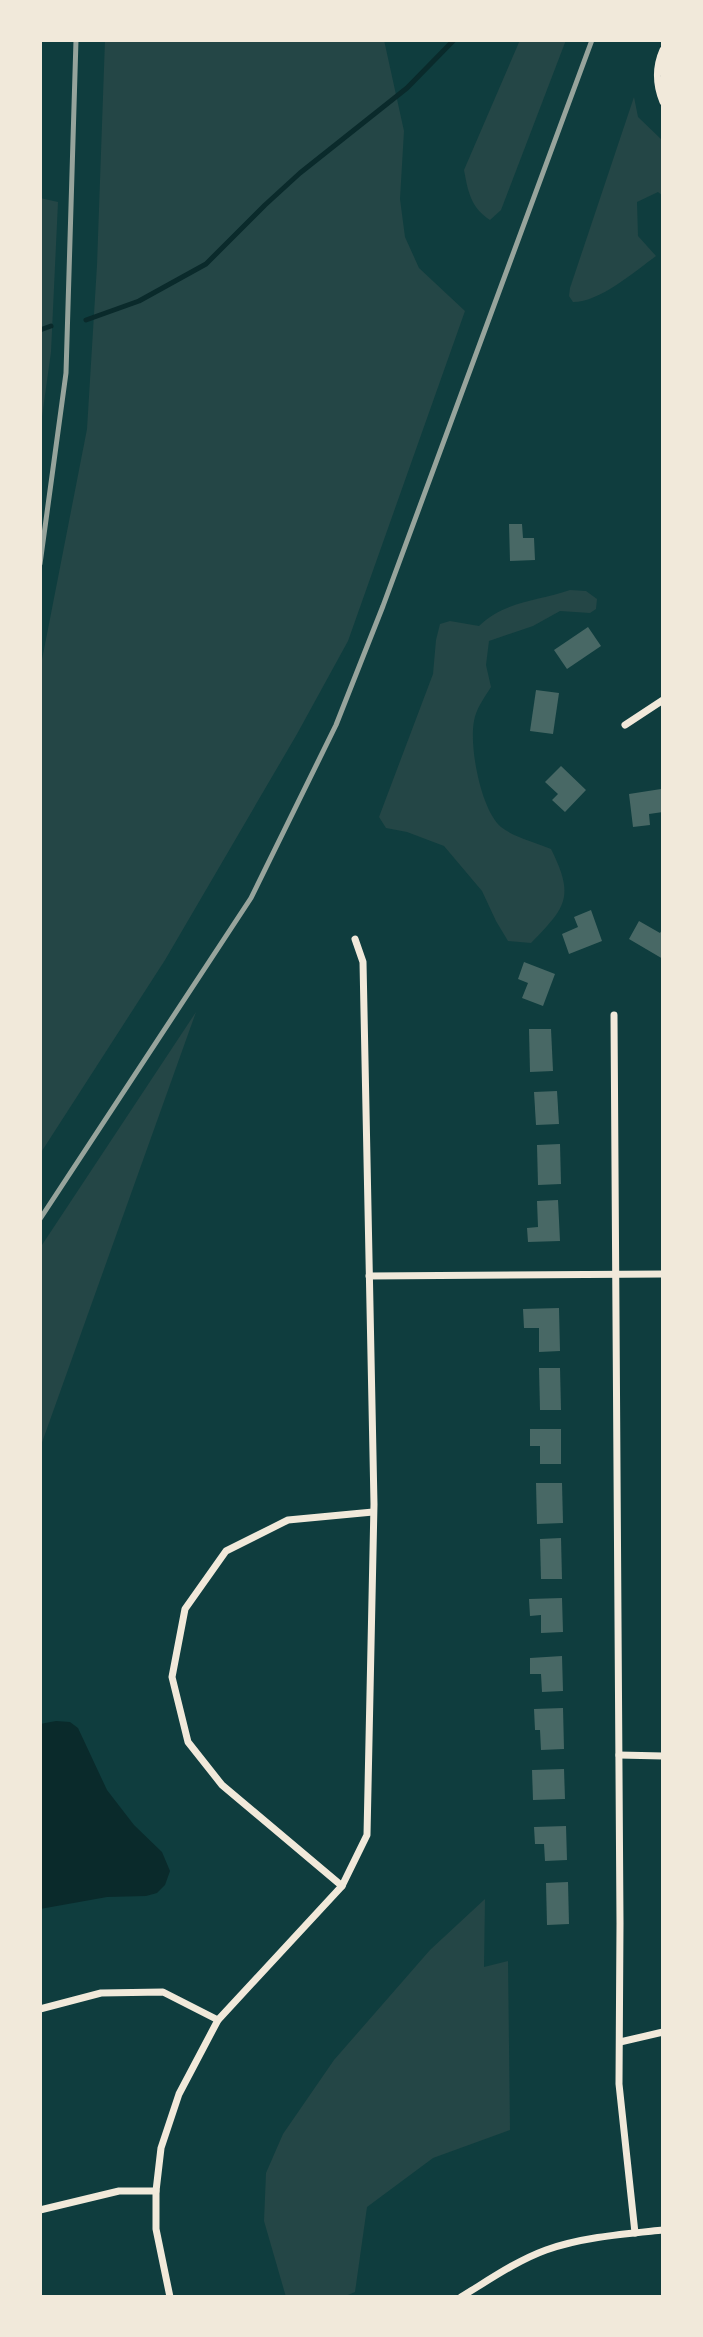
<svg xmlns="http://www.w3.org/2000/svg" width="703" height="2337" font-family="'PT Sans Narrow',sans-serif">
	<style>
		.green { fill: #244646 }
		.water { fill: #0a2a2b }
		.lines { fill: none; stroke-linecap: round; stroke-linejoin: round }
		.stream { stroke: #0a2a2b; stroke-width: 5 }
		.building { fill: #486865 }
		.minor { stroke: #f1e9da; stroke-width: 7 }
		.rail { stroke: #97a49c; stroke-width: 5 }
	</style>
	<rect width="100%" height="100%" fill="#0f3d3e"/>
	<g class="green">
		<polygon points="105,40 384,40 404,131 400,199 405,237 419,268 465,311 348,641 297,734 165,960 40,1154 40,670 87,429 97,265"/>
		<path d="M520,40h46l-65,170 -11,10c-19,-12 -22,-28 -26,-50z"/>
		<path d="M634,97l4,20 25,24v55l-5,-4 -21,10 1,34 18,20c-22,16 -56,46 -83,46l-4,-6 1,-8z"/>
		<polygon points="40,198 58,202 51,352 40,431"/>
		<path d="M570,590l16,1 11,8 -1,10 -6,4 -30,-2 -27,15 -44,15 -3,24 5,22c-7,11 -15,22 -17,34 -5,26 7,89 27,106 14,11 34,15 50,22 24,48 15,58 -20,94l-23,-2 -12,-20 -14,-30 -38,-45 -37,-14 -21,-4 -7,-11 54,-143 3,-34 4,-16 10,-3 29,5c26,-25 59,-25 91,-36z"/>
		<polygon points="196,1012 40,1448 40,1248"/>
		<polygon points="485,1899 484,1967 508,1961 510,2130 433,2158 367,2207 355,2292 343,2297 286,2297 264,2221 266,2173 283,2134 334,2060 430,1950"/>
	</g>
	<polygon class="water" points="56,1721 70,1722 78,1728 107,1790 134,1825 162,1852 170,1871 165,1885 157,1893 146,1896 107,1897 40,1909 40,1724"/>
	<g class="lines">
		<g class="stream">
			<polyline points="86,320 139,301 206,264 265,205 300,173 407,88 454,40"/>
			<polyline points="40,330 51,326"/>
		</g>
	</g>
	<g class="building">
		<polygon points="509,524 522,524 523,538 534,538 535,560 510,561"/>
		<polygon points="588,627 601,646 567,669 554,650"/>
		<polygon points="536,690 559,693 553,734 530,731"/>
		<polygon points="561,766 586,790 565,812 552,800 558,794 545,782"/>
		<polygon points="661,789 663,812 649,814 650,825 633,827 629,794"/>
		<polygon points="591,910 602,941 569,954 562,934 578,927 574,917"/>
		<polygon points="639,921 660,933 663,928 663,959 629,939"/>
		<polygon points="524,962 555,974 543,1006 522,998 528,983 518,979"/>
		<polygon points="529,1029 551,1029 553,1071 530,1072"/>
		<polygon points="557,1091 559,1124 536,1125 534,1092"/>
		<polygon points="560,1144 561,1184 538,1185 537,1145"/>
		<polygon points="558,1200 560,1241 528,1242 527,1228 538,1227 537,1201"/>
		<polygon points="559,1308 560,1351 539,1352 539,1328 524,1328 523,1309"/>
		<polygon points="539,1368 560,1368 561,1410 540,1410"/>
		<polygon points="530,1429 561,1429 561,1464 540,1464 540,1446 530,1446"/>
		<polygon points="536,1483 562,1483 563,1523 537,1524"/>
		<polygon points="561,1538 562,1579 541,1579 540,1539"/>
		<polygon points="562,1598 563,1632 541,1633 541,1615 530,1616 529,1599"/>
		<polygon points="562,1656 563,1691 542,1692 541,1674 530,1674 530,1658"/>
		<polygon points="563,1708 564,1749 541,1750 540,1730 535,1730 534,1709"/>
		<polygon points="564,1769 565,1799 533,1800 532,1770"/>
		<polygon points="566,1826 567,1860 545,1861 544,1844 535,1844 534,1827"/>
		<polygon points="568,1882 569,1924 547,1925 546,1883"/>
	</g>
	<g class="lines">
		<g class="minor">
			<path d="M663,50c-8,18 -7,35 0,52"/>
			<polyline points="625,725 663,700"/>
			<polyline points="614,1015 620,1923 619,2084 635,2233"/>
			<polyline points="369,1276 663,1274"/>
			<polyline points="619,1755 663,1756"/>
			<polyline points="342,1886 222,1785 188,1742 172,1677 185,1609 226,1551 288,1520 373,1512"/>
			<polyline points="40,2009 101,1993 163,1992 218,2020"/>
			<polyline points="620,2042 663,2032"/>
			<polyline points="40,2210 119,2191 156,2191"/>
			<polyline points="170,2297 156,2229 156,2191 161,2148 179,2094 218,2020 342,1886 367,1835 374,1504 363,962 355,939"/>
			<path d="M461,2297c28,-17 55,-36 85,-47 37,-13 78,-16 117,-20"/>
		</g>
		<g class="rail">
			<polyline points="40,564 66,373 76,40"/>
			<polyline points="40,1219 251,898 336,725 383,606 592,40"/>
		</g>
	</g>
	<rect width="703" height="2337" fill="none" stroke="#f1e9da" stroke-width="84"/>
</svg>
